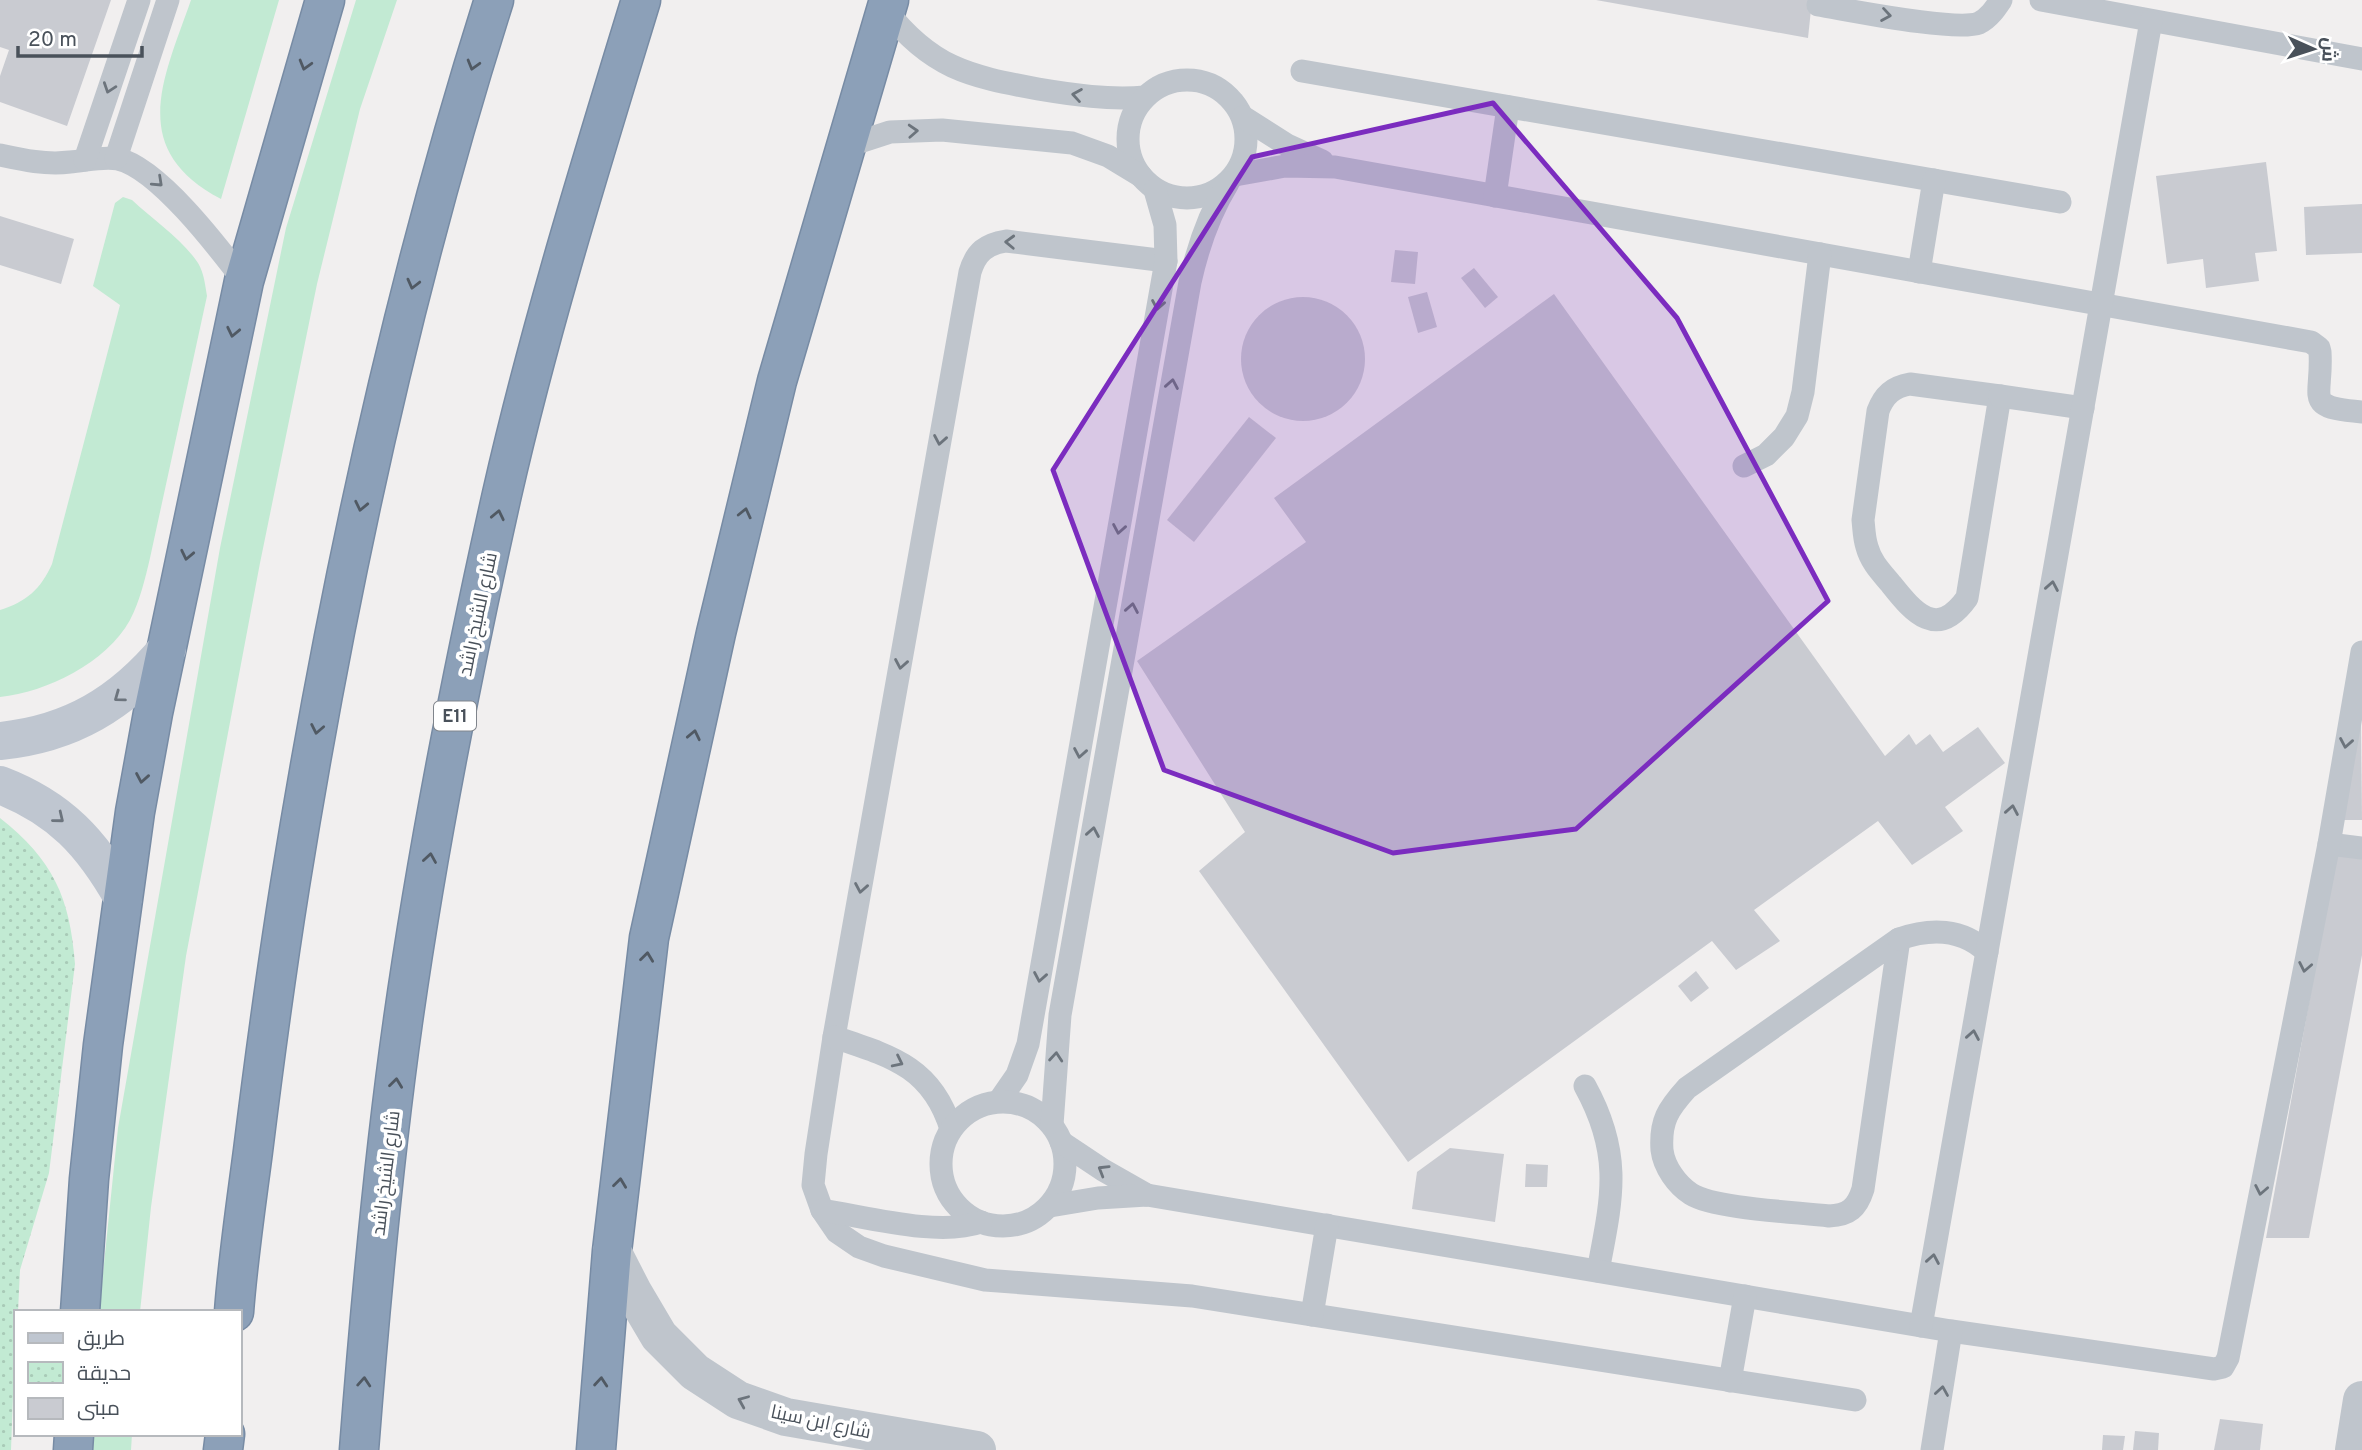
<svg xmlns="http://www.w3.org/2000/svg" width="2362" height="1450" font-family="Overpass,Cairo,sans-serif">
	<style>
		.green { fill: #c2ead3 }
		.park { fill: url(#park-dots) }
		.building { fill: #c9cbd1 }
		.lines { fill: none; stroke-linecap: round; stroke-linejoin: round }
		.motorway-casing { stroke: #778ba4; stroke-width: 41 }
		.service { stroke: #bfc5cc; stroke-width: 23 }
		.minor { stroke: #bfc5cc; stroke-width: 38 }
		.tertiary { stroke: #bfc5cc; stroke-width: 38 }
		.secondary { stroke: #bfc6d0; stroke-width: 38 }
		.motorway { stroke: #8ca0b8; stroke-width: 38 }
		.oneway { stroke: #6c747c }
		.oneway2 { stroke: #505963 }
		.oneway3 { stroke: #6c747d }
		.marked { fill: #7b2cbf; fill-opacity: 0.2; stroke: #7b2cbf; stroke-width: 5; stroke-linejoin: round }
		.labels { text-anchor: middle; stroke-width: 7; stroke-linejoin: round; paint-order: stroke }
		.shield { fill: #fff; stroke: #80858c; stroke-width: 2 }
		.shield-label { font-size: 18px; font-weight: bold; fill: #49515a }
		.street-label { font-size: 19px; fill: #49515a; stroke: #fff }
	</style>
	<defs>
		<pattern id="park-dots" width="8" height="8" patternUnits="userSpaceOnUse" patternTransform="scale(1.75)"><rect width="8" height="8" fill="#c2ead3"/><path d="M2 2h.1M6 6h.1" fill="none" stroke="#a8cab7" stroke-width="1.8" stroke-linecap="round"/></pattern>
	</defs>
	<rect width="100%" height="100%" fill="#f1efef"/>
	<g class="green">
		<path d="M191,0h88l-58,199c-94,-50 -58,-119 -30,-199z"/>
		<polygon points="356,0 397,0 360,109 317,284 260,563 186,956 151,1207 140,1312 99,1312 118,1128 220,548 286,228"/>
		<path d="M123,197l9,3c20,19 51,40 66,63 6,10 7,21 9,33l-57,262c-5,21 -10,43 -20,62 -24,43 -83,72 -130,77v-87c26,-8 41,-21 52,-46l68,-259 -27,-19 22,-83z"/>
		<polygon points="92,1434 132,1434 131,1450 92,1450"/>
	</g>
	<path class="park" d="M0,818c53,42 70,79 75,146l-26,209 -29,97 -2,42h-2l-5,138h-11z"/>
	<g class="building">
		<polygon points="0,0 111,0 67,126 0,102 0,76 9,50 0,47"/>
		<polygon points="1596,0 1812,0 1808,38"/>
		<polygon points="2266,162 2277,251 2255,253 2259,281 2206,288 2203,259 2167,264 2156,176"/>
		<polygon points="2362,204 2362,253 2306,255 2304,207"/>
		<polygon points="0,216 74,239 61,284 0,265"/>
		<polygon points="1395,250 1418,252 1415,284 1391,282"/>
		<polygon points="1474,268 1498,297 1485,308 1461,278"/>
		<polygon points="1427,292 1437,327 1418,333 1408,297"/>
		<polygon points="1554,294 1885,756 1909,734 1916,745 1930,734 1943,752 1978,727 2005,763 1945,807 1963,831 1912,865 1878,821 1754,910 1780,941 1736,970 1712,941 1408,1162 1199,871 1245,832 1137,661 1306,542 1274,498"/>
		<circle cx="1303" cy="359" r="62"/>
		<polygon points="1249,417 1276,438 1194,542 1167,520"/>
		<polygon points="2361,721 2362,820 2344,820"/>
		<polygon points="2336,855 2362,859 2362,955 2309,1238 2266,1238"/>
		<polygon points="1696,971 1709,988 1691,1002 1678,986"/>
		<polygon points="1450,1148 1504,1154 1495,1222 1412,1209 1417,1172"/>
		<polygon points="1526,1164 1548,1165 1547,1187 1525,1187"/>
		<polygon points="2220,1419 2263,1424 2260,1450 2214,1450"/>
		<polygon points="2135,1431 2159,1433 2158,1450 2133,1450"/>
		<polygon points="2103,1435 2125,1436 2123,1450 2102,1450"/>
	</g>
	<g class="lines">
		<defs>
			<g id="motorway">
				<polyline points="80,1312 89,1179 103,1045 135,812 153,713 244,281 325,0"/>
				<path d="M234,1312c4,-54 12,-107 19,-161 11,-89 23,-178 37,-266 48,-299 112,-596 204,-885"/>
				<polyline points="73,1450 74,1434"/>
				<polyline points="223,1450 225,1434"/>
				<path d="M359,1450c11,-143 24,-287 44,-429 25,-177 60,-353 99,-527 38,-167 89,-330 139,-494"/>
				<polyline points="596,1450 612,1251 649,938 716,633 777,381 889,0"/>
			</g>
		</defs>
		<use href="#motorway" class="motorway-casing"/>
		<g class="service">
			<polyline points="2041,0 2362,59"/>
			<path d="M1818,5c31,5 138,27 161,18 10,-5 16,-14 22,-23"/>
			<path d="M885,9c46,59 83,67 153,80 36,6 70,11 107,8"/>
			<polyline points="1302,71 2060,202"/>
			<circle cx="1187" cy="139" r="59"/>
			<polyline points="1243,117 1287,145 1322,161"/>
			<polyline points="847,146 890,132 942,130 1072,143 1108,156 1141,176"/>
			<path d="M0,155c23,5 46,10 70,7 15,-1 33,-6 48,-3 40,9 100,88 126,122"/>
			<polyline points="116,158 168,0"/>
			<polyline points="85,160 139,0"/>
			<path d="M1235,175l50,-9 50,1 976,175 8,6 1,4c3,47 -18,55 42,60"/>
			<polyline points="1495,196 1508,107"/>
			<path d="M1166,261l-160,-20c-20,3 -30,11 -36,31l-136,765 -18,117 -3,31 9,25 15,22 22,15 25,9 101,24 207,16 663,104"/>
			<polyline points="1919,272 1934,180"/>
			<path d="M1910,384l90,12 -33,202c-30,42 -53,15 -76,-14 -10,-12 -20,-22 -24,-37 -3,-9 -3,-18 -4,-27l15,-109c6,-16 15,-24 32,-27z"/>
			<polyline points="2000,396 2083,408"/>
			<polyline points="1744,466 1766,455 1784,437 1797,416 1803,392 1820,254"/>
			<polyline points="2329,844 2362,848"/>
			<path d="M1899,939l-36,250c-6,19 -14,26 -34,27 -32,-4 -114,-7 -138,-22 -14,-9 -27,-27 -29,-44 -2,-29 6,-41 25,-62z"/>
			<path d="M1899,939c31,-11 63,-11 88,13"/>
			<path d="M834,1037c57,19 98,30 117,92"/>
			<path d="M1585,1086c38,69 27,112 13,185"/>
			<polyline points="999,1101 1017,1075 1028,1044 1166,261 1165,225 1155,190"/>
			<circle cx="1003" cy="1164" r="62"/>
			<path d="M1052,1125l8,-110 130,-733c8,-36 19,-68 38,-99"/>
			<polyline points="1061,1142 1103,1170 1147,1195"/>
			<polyline points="1050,1206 1098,1198 1147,1195 1951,1331 2214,1369 2223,1367 2228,1358 2329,844 2362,652"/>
			<path d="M822,1210c45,7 117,27 159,12"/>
			<polyline points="1312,1315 1327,1225"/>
			<polyline points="1921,1326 2151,21"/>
			<polyline points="1730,1381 1745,1296"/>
			<polyline points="1932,1450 1951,1331"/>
		</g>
		<polyline class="minor" points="2354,1450 2362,1400"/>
		<polyline class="tertiary" points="612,1251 633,1292 659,1336 695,1372 738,1400 786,1417 977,1450"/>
		<g class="secondary">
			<path d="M0,741c71,-7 122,-38 167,-92"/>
			<path d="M0,785c60,23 92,58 123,113"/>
		</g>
		<use href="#motorway" class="motorway"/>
	</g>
	<defs><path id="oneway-chevron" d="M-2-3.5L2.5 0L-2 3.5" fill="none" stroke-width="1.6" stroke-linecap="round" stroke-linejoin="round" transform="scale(1.75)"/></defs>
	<g class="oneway">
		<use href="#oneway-chevron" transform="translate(1886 15) rotate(9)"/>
		<use href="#oneway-chevron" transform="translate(109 88) rotate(109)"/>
		<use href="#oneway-chevron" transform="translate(1077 95) rotate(-171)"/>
		<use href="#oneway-chevron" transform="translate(913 131) rotate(-3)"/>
		<use href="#oneway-chevron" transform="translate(158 182) rotate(43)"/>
		<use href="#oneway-chevron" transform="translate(1010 242) rotate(-178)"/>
		<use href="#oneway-chevron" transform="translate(1158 305) rotate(100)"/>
		<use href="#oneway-chevron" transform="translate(1172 384) rotate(-80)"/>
		<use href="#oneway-chevron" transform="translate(940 440) rotate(100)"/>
		<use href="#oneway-chevron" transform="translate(1119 529) rotate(100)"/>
		<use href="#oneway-chevron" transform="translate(2052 586) rotate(-80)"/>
		<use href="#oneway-chevron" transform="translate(1132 608) rotate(-80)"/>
		<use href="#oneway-chevron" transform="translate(901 664) rotate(100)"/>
		<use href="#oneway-chevron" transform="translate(2346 743) rotate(100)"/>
		<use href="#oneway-chevron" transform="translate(1080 753) rotate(100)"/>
		<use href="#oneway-chevron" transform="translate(2012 810) rotate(-80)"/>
		<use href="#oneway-chevron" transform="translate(1093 832) rotate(-80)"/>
		<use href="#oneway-chevron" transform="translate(861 888) rotate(100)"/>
		<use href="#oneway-chevron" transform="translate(2305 967) rotate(101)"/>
		<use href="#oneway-chevron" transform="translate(1040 977) rotate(100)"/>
		<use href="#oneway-chevron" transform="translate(1973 1035) rotate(-80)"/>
		<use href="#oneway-chevron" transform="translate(1056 1057) rotate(-85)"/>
		<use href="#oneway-chevron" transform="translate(898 1062) rotate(26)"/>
		<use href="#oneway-chevron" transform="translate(1103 1170) rotate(-149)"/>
		<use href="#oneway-chevron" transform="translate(2261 1190) rotate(101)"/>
		<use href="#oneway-chevron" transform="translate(1933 1259) rotate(-80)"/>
		<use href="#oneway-chevron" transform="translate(1942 1391) rotate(-81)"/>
		<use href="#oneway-chevron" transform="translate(743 1401) rotate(-157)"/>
	</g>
	<g class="oneway2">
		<use href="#oneway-chevron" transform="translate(305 65) rotate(106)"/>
		<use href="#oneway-chevron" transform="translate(473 65) rotate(106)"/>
		<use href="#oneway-chevron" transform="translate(413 284) rotate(104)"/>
		<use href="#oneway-chevron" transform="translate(233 332) rotate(102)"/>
		<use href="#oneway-chevron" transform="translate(361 506) rotate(102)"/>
		<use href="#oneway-chevron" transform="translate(745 513) rotate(-77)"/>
		<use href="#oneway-chevron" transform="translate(498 515) rotate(-78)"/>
		<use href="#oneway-chevron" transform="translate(187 555) rotate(102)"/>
		<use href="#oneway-chevron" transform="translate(317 729) rotate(101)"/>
		<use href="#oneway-chevron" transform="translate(694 735) rotate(-78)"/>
		<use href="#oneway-chevron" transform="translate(142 778) rotate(100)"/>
		<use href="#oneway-chevron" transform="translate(430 858) rotate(-81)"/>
		<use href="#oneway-chevron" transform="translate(647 957) rotate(-83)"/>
		<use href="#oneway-chevron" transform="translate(396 1083) rotate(-83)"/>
		<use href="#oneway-chevron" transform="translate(620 1183) rotate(-83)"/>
		<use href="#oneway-chevron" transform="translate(364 1382) rotate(-86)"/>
		<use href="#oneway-chevron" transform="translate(601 1382) rotate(-85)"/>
	</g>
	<g class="oneway3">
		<use href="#oneway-chevron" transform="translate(119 697) rotate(144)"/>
		<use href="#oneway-chevron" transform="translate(59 818) rotate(39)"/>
	</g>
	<path class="marked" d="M1493,103l184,215 151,283 -252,228 -183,24 -229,-83 -111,-300 199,-313z"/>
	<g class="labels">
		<rect class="shield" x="434" y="701.5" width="42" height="29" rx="5"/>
		<g class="shield-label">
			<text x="455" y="722">E11</text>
		</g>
		<g class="street-label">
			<text transform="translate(477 614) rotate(-78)" y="7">شارع الشيخ راشد</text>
			<text transform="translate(385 1173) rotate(-83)" y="7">شارع الشيخ راشد</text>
			<text transform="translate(821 1421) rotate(12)" y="7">شارع ابن سينا</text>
		</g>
	</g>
	<rect x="14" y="1310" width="228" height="126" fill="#ffffff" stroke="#b6b9bd" stroke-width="2"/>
	<rect x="28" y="1333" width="35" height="10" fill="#bfc6d0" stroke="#b6b9bd" stroke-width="2"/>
	<text x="77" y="1345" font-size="21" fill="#49515a">طريق</text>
	<rect x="28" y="1362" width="35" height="21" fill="url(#park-dots)" stroke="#b6b9bd" stroke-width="2"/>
	<text x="77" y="1380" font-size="21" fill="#49515a">حديقة</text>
	<rect x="28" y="1398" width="35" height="21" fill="#c9cbd1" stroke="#b6b9bd" stroke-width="2"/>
	<text x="77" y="1415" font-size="21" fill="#49515a">مبنى</text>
	<g transform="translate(2313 49) rotate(93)" stroke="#ffffff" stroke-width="5" paint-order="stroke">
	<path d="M0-5L12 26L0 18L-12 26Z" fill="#49515a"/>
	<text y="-10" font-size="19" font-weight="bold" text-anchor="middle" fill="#49515a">ش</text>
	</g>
	<path d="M18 46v10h124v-10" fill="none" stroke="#49515a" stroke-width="3.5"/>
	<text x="28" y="46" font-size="21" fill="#49515a" stroke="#ffffff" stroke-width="5" paint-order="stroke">20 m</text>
</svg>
